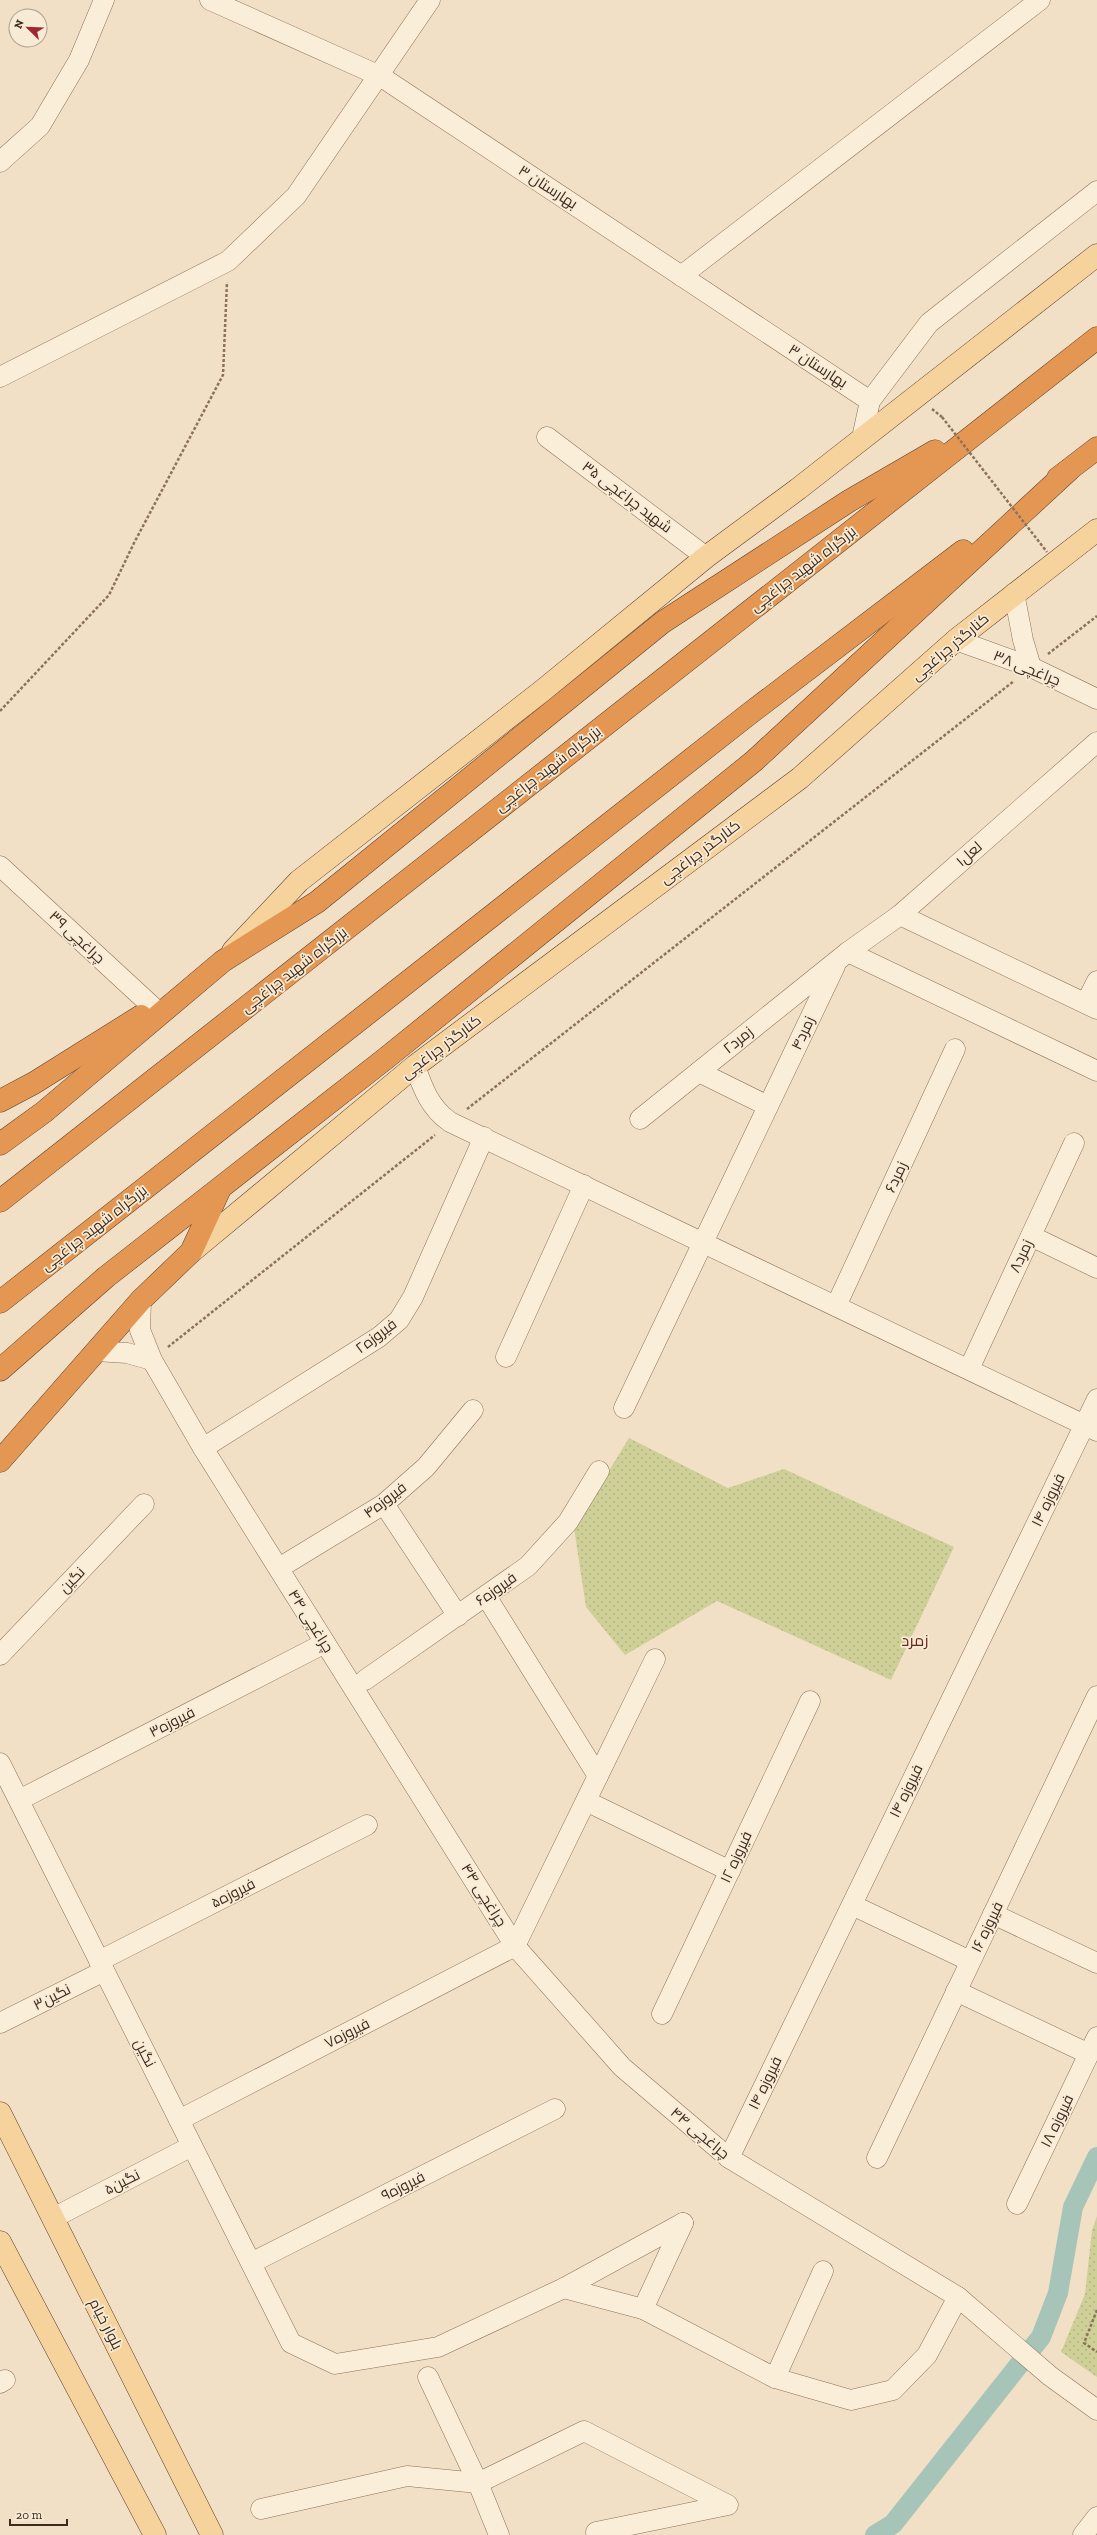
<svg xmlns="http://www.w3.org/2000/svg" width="1097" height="2535" font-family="'Zilla Slab',Cairo,serif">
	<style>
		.park { fill: url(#park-dots) }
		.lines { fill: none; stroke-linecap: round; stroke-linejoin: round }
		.canal { stroke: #a7c4b9; stroke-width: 20 }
		.minor-casing { stroke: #8d715a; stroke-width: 21 }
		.major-casing { stroke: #5b3f2e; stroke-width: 23 }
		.highway-casing { stroke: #5b3f2e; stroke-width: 23 }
		.path { stroke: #8d715a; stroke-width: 2.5; stroke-dasharray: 3 2; stroke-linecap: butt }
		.minor { stroke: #fbeed9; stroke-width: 20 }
		.major { stroke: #f6d29c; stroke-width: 22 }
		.highway { stroke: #e49752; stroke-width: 22 }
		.path-bridge { stroke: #8d715a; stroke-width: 2.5; stroke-dasharray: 3 2; stroke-linecap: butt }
		.labels { text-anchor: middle; stroke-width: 3.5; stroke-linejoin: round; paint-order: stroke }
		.street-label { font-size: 15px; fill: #3d2a1e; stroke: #f8ebd5 }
		.neighbourhood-label { font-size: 16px; fill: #6c251b; stroke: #f8ebd5 }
	</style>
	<defs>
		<pattern id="park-dots" width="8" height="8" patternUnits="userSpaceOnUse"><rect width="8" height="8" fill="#ced098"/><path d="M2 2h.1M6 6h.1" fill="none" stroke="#b2b383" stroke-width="1.8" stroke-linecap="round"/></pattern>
	</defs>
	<rect width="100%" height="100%" fill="#f1e0c5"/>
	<g class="park">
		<polygon points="629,1438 728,1488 784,1469 954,1547 891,1680 717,1601 625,1655 586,1607 574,1528"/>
		<polygon points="1097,2216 1097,2377 1061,2352 1085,2294 1092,2230"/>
	</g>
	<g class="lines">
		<polyline class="canal" points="875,2535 893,2524 1041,2337 1058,2293 1073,2207 1097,2157"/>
		<defs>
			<g id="minor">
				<polyline points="210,0 380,76 870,401"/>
				<polyline points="0,162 40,126 79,60 104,0"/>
				<polyline points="681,276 1040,0"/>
				<polyline points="0,377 228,261 296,196 430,0"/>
				<polyline points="547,437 706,557"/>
				<polyline points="862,438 870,401 929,323 1097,191"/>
				<polyline points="1014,593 1023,640 1031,667"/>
				<polyline points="956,640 1031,667 1097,699"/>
				<polyline points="0,866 154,1008"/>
				<polyline points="900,915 1097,1009"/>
				<polyline points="848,952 1097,1071"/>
				<polyline points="1086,1003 1097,981"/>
				<path d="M415,1066c8,23 15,42 35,56l647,309"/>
				<polyline points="699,1072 768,1106"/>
				<polyline points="640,1119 848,952 900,915 1097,742"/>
				<polyline points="1031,1236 1097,1268"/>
				<polyline points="141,1300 140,1330 152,1360 203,1448 515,1946 622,2067 729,2158 958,2297 1050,2376 1097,2410"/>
				<polyline points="836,1306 955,1049"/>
				<polyline points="96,1351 127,1353 152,1360"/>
				<polyline points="506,1357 584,1185"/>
				<polyline points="969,1369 1074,1143"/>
				<polyline points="624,1408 835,966"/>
				<polyline points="203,1448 379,1337 399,1320 413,1297 484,1137"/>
				<polyline points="384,1504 458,1616"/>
				<polyline points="279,1568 384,1504 426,1467 473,1410"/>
				<polyline points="486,1596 598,1776"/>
				<polyline points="0,1655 144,1504"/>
				<polyline points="365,1680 528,1566 568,1522 599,1471"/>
				<polyline points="0,1763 291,2343 335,2364 438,2347 564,2288 683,2223"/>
				<polyline points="19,1800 325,1643"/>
				<polyline points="586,1801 730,1871"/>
				<polyline points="852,1905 970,1961"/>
				<polyline points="993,1914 1097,1963"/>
				<polyline points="99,1961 367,1825"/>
				<polyline points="956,1991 1089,2054"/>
				<polyline points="662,2014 810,1701"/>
				<polyline points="0,2023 104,1971"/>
				<polyline points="179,2120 515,1946 655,1659"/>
				<polyline points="729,2158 1097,1399"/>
				<polyline points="877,2158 1097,1696"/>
				<polyline points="1017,2204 1097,2037"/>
				<polyline points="53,2218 192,2146"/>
				<polyline points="251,2263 555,2109"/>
				<polyline points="564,2288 643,2309 775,2378 851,2400 893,2390 927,2355 958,2297"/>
				<polyline points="643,2309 683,2223"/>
				<polyline points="428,2377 478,2483 499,2535"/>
				<polyline points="775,2378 823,2271"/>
				<polyline points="0,2383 5,2380"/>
				<polyline points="261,2509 407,2476 478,2483 584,2431 728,2505 596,2532"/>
				<polyline points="1083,2535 1097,2517"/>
			</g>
			<g id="major">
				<polyline points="233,951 299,881 542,691 706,557 798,489 1097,255"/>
				<polyline points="191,1252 415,1066 800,778 956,640 1097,530"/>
				<polyline points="0,2113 212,2535"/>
				<polyline points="0,2242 155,2535"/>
			</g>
			<g id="highway">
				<polyline points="1058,478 1097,448"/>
				<polyline points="0,1101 34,1083 141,1016"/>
				<polyline points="0,1144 44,1112 223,961 317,902 663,622 849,501 935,451"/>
				<polyline points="0,1201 1097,338"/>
				<polyline points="0,1302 749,714 963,551"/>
				<polyline points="0,1370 106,1277 385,1059 754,761 1069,470"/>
				<polyline points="0,1461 141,1300 191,1252 220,1189"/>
			</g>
		</defs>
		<use href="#minor" class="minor-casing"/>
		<use href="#major" class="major-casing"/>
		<use href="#highway" class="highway-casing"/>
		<g class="path">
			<polyline points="932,409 942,417"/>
			<polyline points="1048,654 1097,616"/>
			<polyline points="0,711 109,595 134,543 223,375 227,282"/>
			<polyline points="467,1109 1014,681"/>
			<polyline points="168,1347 435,1135"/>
			<polyline points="1097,2310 1084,2343 1097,2352"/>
		</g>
		<use href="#minor" class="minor"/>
		<use href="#major" class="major"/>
		<use href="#highway" class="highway"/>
		<polyline class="path-bridge" points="942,417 1047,552"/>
	</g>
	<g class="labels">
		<g class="street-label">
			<text transform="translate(548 187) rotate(33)" y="5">بهارستان ۳</text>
			<text transform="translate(818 366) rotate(33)" y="5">بهارستان ۳</text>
			<text transform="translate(627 497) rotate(37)" y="5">شهید چراغچی ٣۵</text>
			<text transform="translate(803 569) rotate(-38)" y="5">بزرگراه شهید چراغچی</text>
			<text transform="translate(950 647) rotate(-40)" y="5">کنارگذر چراغچی</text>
			<text transform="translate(1027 668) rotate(22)" y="5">چراغچی ۳۸</text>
			<text transform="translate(548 769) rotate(-38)" y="5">بزرگراه شهید چراغچی</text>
			<text transform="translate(700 852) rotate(-37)" y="5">کنارگذر چراغچی</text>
			<text transform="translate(969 854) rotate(-41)" y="5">لعل۱</text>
			<text transform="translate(77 937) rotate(43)" y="5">چراغچی ۳۹</text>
			<text transform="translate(294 970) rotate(-38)" y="5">بزرگراه شهید چراغچی</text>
			<text transform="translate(803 1033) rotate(-65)" y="5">زمرد۴</text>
			<text transform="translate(738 1040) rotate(-39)" y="5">زمرد۲</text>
			<text transform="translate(441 1047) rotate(-37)" y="5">کنارگذر چراغچی</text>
			<text transform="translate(896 1177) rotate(-65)" y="5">زمرد۶</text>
			<text transform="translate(94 1228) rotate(-38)" y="5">بزرگراه شهید چراغچی</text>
			<text transform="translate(1021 1256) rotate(-65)" y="5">زمرد۸</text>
			<text transform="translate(376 1336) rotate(-37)" y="5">فیروزه۲</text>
			<text transform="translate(385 1500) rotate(-37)" y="5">فیروزه۴</text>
			<text transform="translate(1048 1500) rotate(-64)" y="5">فیروزه ۱۴</text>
			<text transform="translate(72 1580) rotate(-46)" y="5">نگین</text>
			<text transform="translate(496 1589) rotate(-35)" y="5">فیروزه۶</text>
			<text transform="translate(311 1621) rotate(58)" y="5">چراغچی ۴۴</text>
			<text transform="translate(172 1722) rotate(-27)" y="5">فیروزه۳</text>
			<text transform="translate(906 1791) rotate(-64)" y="5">فیروزه ۱۴</text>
			<text transform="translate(736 1857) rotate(-65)" y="5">فیروزه ۱۲</text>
			<text transform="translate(233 1893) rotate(-27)" y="5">فیروزه۵</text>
			<text transform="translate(484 1895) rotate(58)" y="5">چراغچی ۴۴</text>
			<text transform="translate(987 1927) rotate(-64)" y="5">فیروزه ۱۶</text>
			<text transform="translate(52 1997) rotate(-27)" y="5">نگین۳</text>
			<text transform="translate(347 2033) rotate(-27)" y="5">فیروزه۷</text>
			<text transform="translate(145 2053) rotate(63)" y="5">نگین</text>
			<text transform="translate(765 2083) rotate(-64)" y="5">فیروزه ۱۴</text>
			<text transform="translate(1057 2121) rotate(-64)" y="5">فیروزه ۱۸</text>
			<text transform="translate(700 2133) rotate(40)" y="5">چراغچی ۴۴</text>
			<text transform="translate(122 2182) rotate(-27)" y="5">نگین۵</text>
			<text transform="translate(403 2186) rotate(-27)" y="5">فیروزه۹</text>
			<text transform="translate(106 2324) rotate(63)" y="5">بلوار خیام</text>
		</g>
		<g class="neighbourhood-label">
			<text x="915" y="1646">زمرد</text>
		</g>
	</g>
	<g transform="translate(28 28) rotate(293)"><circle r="19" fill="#f8ebd5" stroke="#ad9e8c"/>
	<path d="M0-3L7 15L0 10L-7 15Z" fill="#a02631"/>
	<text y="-6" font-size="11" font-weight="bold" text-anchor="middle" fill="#3d2a1e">N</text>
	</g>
	<path d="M10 2519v6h57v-6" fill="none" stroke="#3d2a1e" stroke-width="2"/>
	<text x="16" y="2519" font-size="12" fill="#3d2a1e" stroke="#f8ebd5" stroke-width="3" paint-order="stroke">20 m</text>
</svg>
